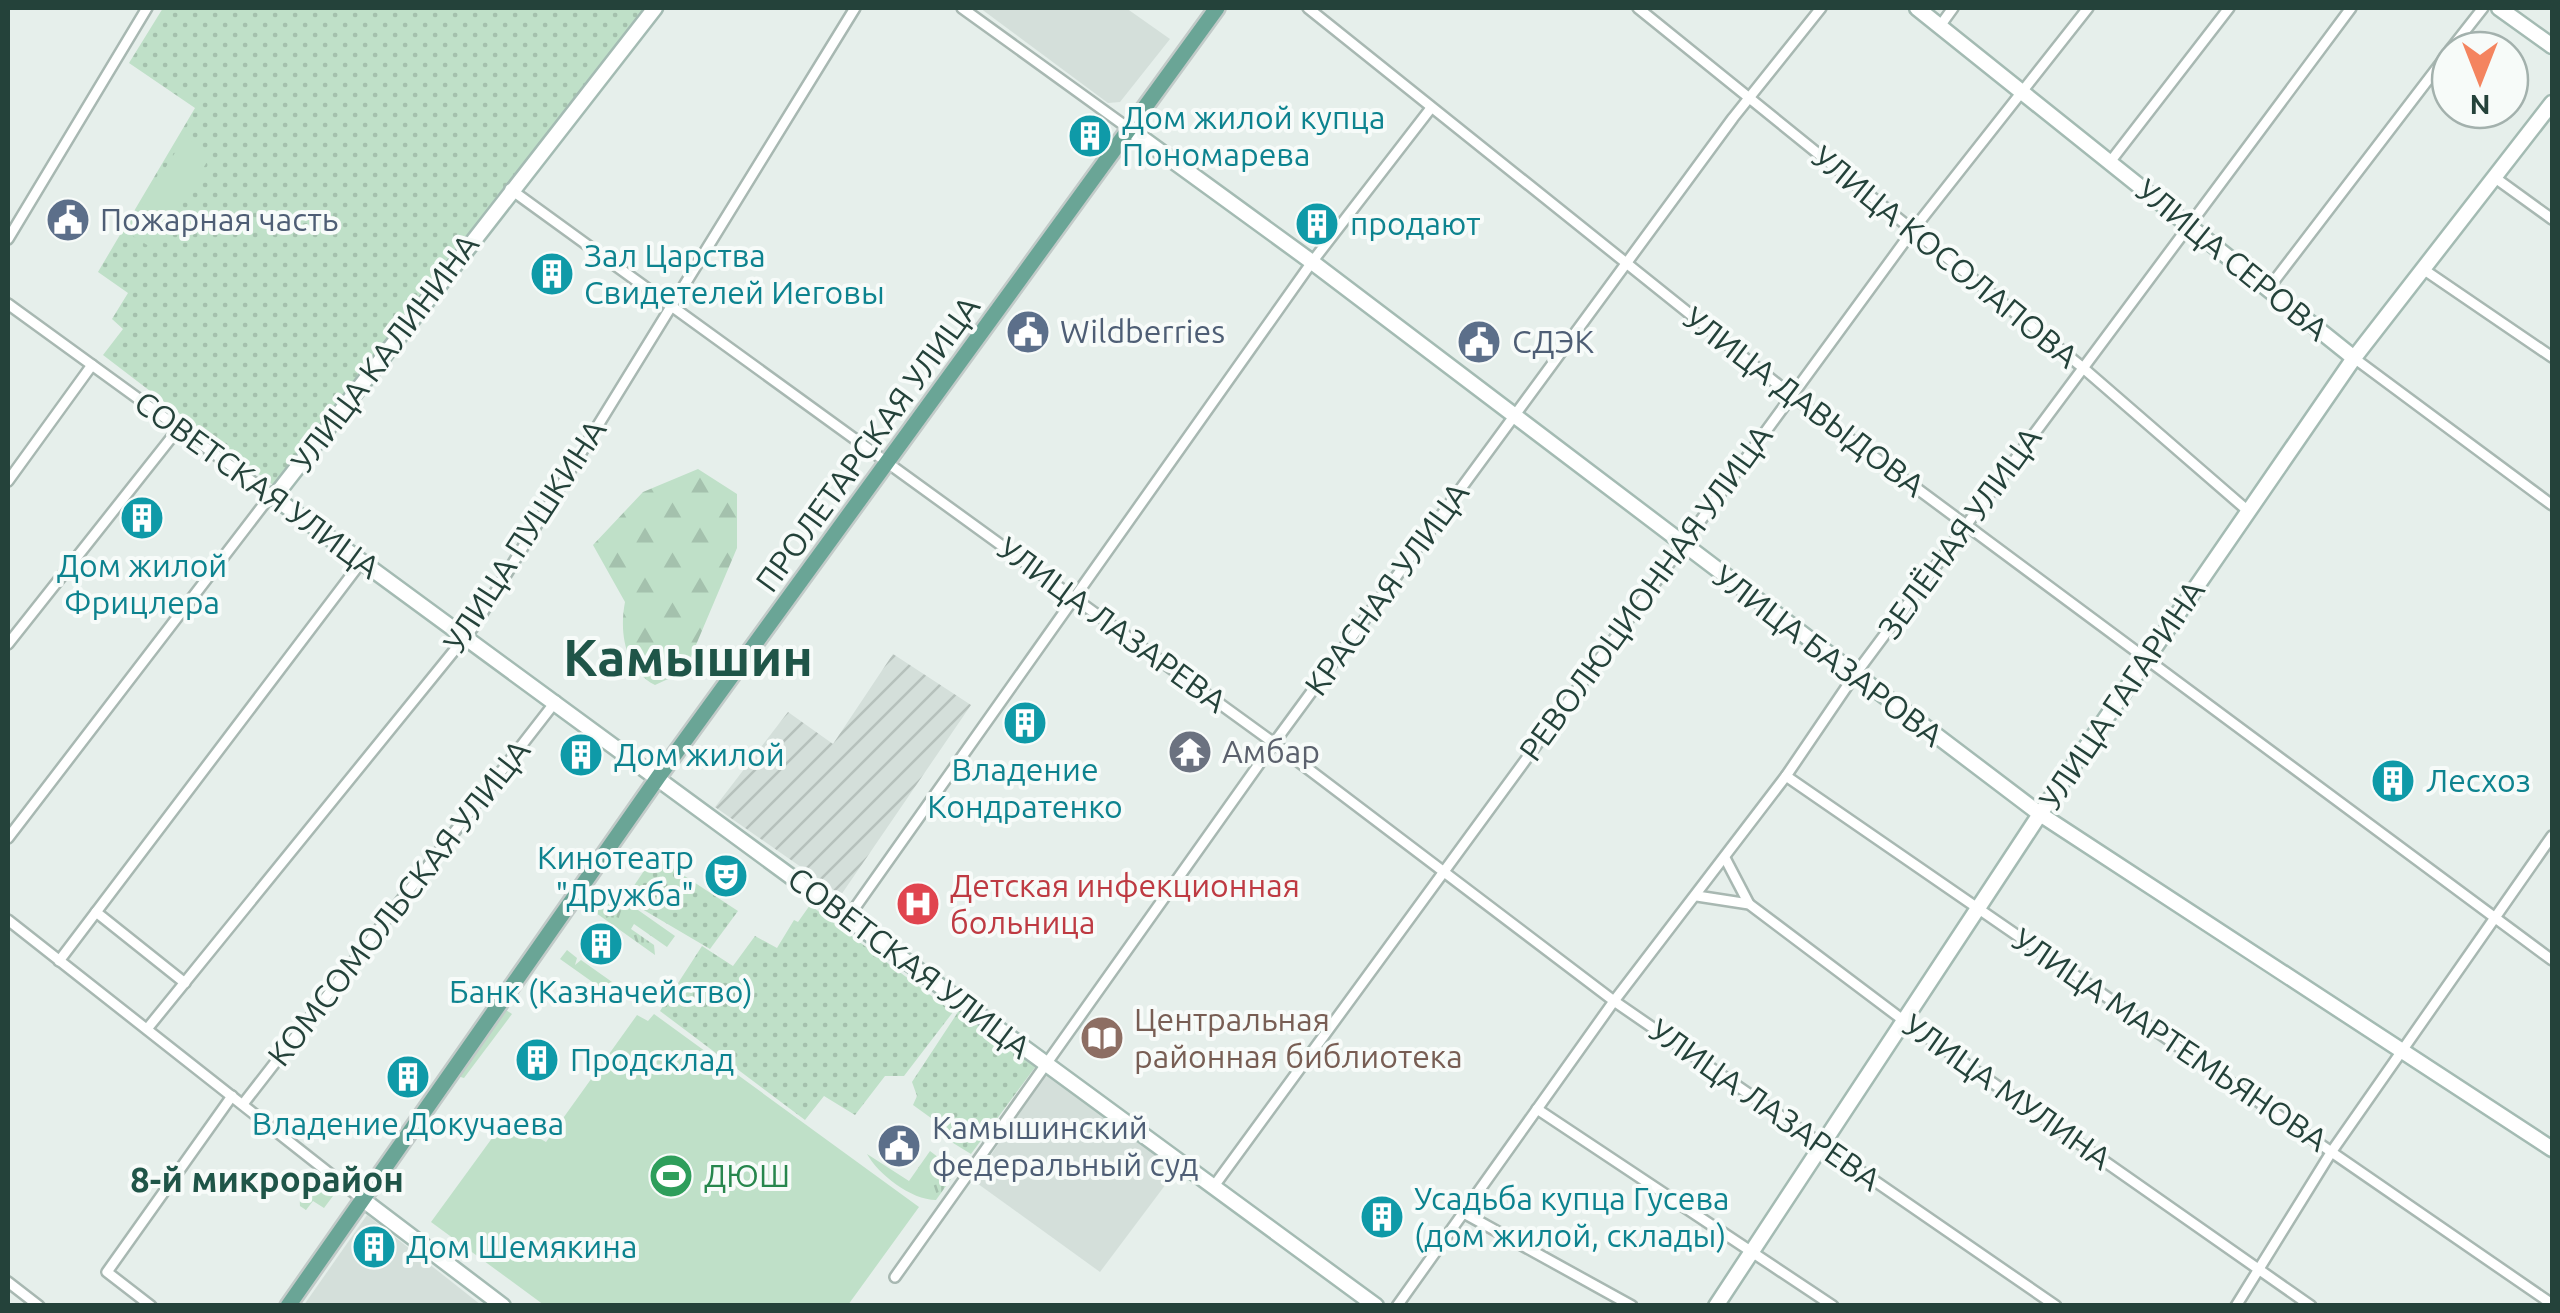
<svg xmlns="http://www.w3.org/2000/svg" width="2560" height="1313" font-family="Ubuntu,sans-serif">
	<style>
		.built { fill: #d4dfda }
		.industrial { fill: url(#industrial-furrows) }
		.grass { fill: url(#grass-tufts) }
		.forest { fill: url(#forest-firs) }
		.park { fill: url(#park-dots) }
		.garden { fill: #bfe0c8 }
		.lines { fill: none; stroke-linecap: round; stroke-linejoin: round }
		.street-casing { stroke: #a8b8b2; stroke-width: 14 }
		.secondary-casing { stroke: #a4bbb3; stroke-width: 19 }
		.primary-casing { stroke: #c2cac8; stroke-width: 20 }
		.street { stroke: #fff; stroke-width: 9 }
		.secondary { stroke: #fff; stroke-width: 14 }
		.primary { stroke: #6aa596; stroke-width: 15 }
		.labels { text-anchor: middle; stroke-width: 8; stroke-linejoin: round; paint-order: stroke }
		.culture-label { font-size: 32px; fill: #0d838f; stroke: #f7fbf9; text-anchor: start }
		.service-label { font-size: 32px; fill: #4e5e75; stroke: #f7fbf9; text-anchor: start }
		.street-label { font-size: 32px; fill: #24423a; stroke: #f7fbf9 }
		.worship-label { font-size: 32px; fill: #5b616d; stroke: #f7fbf9; text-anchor: start }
		.health-label { font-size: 32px; fill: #be3a42; stroke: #f7fbf9; text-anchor: start }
		.education-label { font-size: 32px; fill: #785e54; stroke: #f7fbf9; text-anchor: start }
		.leisure-label { font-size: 32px; fill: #27864d; stroke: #f7fbf9; text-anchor: start }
		.neighbourhood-label { font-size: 35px; font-weight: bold; fill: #1f5548; stroke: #f7fbf9 }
		.town-label { font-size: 52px; font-weight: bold; fill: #1f5548; stroke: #f7fbf9 }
	</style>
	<defs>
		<pattern id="industrial-furrows" width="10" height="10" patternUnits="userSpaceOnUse" patternTransform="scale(2.5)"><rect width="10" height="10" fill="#d4dfda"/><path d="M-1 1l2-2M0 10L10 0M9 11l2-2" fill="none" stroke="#b6c1bc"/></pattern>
		<pattern id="grass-tufts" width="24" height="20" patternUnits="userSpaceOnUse" patternTransform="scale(2.5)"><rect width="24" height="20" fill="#bfe0c8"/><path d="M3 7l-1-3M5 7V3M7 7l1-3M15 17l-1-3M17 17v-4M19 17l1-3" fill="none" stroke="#a4c1ad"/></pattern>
		<pattern id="forest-firs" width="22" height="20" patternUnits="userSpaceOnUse" patternTransform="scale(2.5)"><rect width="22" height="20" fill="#bfe0c8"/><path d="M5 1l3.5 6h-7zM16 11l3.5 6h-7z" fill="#a4c1ad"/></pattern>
		<pattern id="park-dots" width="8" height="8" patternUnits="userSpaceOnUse" patternTransform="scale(2.5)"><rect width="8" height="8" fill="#bfe0c8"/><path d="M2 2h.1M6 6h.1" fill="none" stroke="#a4c1ad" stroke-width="1.8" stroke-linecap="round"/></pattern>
	</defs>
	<rect width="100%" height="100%" fill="#e6efeb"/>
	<g class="built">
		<polygon points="980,8 1126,8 1170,39 1120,102 1108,103"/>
		<polygon points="1045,1073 1178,1168 1100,1272 974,1181"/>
		<polygon points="367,1215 481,1305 304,1305"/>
	</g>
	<polygon class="industrial" points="893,654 971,705 841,895 715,807 788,712 833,744"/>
	<g class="grass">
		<polygon points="611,891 675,936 667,947 634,924 631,929 654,945 655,955 596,913"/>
		<polygon points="567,950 577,958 575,965 581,960 622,989 622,1003 560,959"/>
		<polygon points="506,1010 512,1014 464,1078 457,1076"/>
		<path d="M930,1151l17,13 6,-7 8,8 -25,35c-25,0 -58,-26 -69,-46l42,27z"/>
		<path d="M320,1177l16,15 -12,16 -11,-7 -7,9 -6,-4c-1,-16 7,-22 20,-29z"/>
	</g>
	<path class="forest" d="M698,469l39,25v54l-47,111 -11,15 -24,11c-30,-16 -36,-52 -30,-83l-32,-57 50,-53z"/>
	<g class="park">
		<polygon points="163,8 644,8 273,485 103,355 123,329 112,319 128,293 98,272 195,108 129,63"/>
		<polygon points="654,856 738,911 710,949 625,899"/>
		<polygon points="810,905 953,1012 904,1076 885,1076 855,1115 824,1096 805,1120 660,1011 702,946 733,966 755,936 777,948 794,920 798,922"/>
		<polygon points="960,1009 1036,1066 971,1154 932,1130 931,1118 913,1105 917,1096 912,1082"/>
	</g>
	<g class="garden">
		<polygon points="185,137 211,155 155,250 125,231"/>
		<polygon points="654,1014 919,1207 848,1305 544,1305 431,1222 506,1119 546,1142 637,1015 648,1021"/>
	</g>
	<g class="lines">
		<defs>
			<g id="street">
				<polyline points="962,8 1128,128"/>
				<polyline points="1308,8 1791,395 2552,960"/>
				<polyline points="1638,8 2082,367 2248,511"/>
				<polyline points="1940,26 1953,8"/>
				<polyline points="2450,50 2483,8"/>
				<polyline points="2110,162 2229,8"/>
				<polyline points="2494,177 2552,219"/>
				<polyline points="510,189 1274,743 1614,1001 2056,1306"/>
				<polyline points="8,239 147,8"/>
				<polyline points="2423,269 2552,357"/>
				<polyline points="2268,289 2450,51"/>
				<polyline points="8,304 271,495 8,838"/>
				<polyline points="2354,358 2552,505"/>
				<polyline points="8,481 92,365"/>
				<polyline points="8,644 179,428"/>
				<polyline points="1786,776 2552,1304"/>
				<polyline points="1725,858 1749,904"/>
				<polyline points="1697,896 1749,904 1903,1020 2311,1306"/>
				<polyline points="96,912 185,983"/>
				<polyline points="847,919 1312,262 1431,108"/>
				<polyline points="8,920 362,1199"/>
				<polyline points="59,961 362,561"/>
				<polyline points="147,1029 475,625 855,8"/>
				<polyline points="243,1104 556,701"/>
				<polyline points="1537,1109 1833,1306"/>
				<polyline points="1214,1186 1913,230 2088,8"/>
				<polyline points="1462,1212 1632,1306"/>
				<polyline points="895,1277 1274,743 1733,118 1821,8"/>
				<polyline points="8,1282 39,1306"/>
				<polyline points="151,1306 107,1272 232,1096"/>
				<polyline points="1397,1306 1614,1001 1786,776 1854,676 2351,8"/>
				<polyline points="2236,1306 2332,1151 2552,836"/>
			</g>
			<g id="secondary">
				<polyline points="655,8 275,496 271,495 1376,1306"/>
				<polyline points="1917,8 2354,358"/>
				<polyline points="2499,8 2552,46"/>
				<polyline points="1128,128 1312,262 2040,814 2552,1149"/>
				<polyline points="362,1199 503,1306"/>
				<polyline points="1716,1306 2040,814 2354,358 2552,103"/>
			</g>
			<polyline id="primary" points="288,1306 659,776 1217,8"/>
		</defs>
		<use href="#street" class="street-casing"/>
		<use href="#secondary" class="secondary-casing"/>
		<use href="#primary" class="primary-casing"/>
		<use href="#street" class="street"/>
		<use href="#secondary" class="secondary"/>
		<use href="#primary" class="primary"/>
	</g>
	<defs>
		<symbol id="building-disc" viewBox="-11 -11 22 22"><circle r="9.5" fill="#0f9aa8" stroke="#f7fbf9"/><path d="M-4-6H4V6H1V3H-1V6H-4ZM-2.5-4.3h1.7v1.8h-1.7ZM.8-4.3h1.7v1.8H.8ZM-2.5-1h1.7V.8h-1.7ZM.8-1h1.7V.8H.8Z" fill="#fff"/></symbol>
		<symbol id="civic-disc" viewBox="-11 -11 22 22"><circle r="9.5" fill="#5c6f8a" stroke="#f7fbf9"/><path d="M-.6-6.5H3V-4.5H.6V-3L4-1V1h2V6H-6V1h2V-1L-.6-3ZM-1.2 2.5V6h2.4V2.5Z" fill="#fff"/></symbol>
		<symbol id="temple-disc" viewBox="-11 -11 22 22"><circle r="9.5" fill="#6b7280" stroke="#f7fbf9"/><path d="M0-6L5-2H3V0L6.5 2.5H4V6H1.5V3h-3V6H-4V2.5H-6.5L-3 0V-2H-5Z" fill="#fff"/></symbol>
		<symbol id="theatre-disc" viewBox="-11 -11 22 22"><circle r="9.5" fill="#0f9aa8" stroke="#f7fbf9"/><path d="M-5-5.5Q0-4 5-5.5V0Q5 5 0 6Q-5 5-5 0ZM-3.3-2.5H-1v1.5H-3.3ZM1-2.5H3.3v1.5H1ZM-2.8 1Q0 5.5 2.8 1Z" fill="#fff"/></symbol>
		<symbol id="hospital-disc" viewBox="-11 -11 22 22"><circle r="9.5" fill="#e0444e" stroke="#f7fbf9"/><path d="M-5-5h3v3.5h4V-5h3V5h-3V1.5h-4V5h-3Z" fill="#fff"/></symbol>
		<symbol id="library-disc" viewBox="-11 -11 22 22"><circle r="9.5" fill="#8d6e63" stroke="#f7fbf9"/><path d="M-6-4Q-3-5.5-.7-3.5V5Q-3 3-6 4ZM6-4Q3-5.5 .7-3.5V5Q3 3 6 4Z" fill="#fff"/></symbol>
		<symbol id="stadium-disc" viewBox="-11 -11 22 22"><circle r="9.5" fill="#2e9e5b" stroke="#f7fbf9"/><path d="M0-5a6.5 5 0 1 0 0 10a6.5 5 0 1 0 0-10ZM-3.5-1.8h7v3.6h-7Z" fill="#fff"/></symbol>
	</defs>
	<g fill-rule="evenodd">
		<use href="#building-disc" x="1065" y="111" width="50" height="50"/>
		<use href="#civic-disc" x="43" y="195" width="50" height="50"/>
		<use href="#building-disc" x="1292" y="199" width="50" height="50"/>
		<use href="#building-disc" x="527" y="249" width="50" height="50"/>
		<use href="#civic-disc" x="1003" y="307" width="50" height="50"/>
		<use href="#civic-disc" x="1454" y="317" width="50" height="50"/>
		<use href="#building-disc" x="117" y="493" width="50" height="50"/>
		<use href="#building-disc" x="1000" y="698" width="50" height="50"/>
		<use href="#temple-disc" x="1165" y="727" width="50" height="50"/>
		<use href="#building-disc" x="556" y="730" width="50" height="50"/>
		<use href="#building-disc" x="2368" y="756" width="50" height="50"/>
		<use href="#theatre-disc" x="701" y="851" width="50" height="50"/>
		<use href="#hospital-disc" x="893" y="879" width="50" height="50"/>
		<use href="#building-disc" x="576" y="919" width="50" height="50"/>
		<use href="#library-disc" x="1077" y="1013" width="50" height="50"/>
		<use href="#building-disc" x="512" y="1035" width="50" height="50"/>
		<use href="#building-disc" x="383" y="1052" width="50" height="50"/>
		<use href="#civic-disc" x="874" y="1121" width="50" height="50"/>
		<use href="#stadium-disc" x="646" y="1151" width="50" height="50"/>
		<use href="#building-disc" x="1357" y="1192" width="50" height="50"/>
		<use href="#building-disc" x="349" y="1222" width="50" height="50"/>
	</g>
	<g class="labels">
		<g class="culture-label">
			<text x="1122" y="129">Дом жилой купца<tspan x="1122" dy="37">Пономарева</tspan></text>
			<text x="1350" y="235">продают</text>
			<text x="584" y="267">Зал Царства<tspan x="584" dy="37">Свидетелей Иеговы</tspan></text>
			<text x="142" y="577" text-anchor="middle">Дом жилой<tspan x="142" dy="37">Фрицлера</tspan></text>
			<text x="614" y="766">Дом жилой</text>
			<text x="1025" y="781" text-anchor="middle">Владение<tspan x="1025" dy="37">Кондратенко</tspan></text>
			<text x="2426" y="792">Лесхоз</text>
			<text x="694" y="869" text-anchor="end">Кинотеатр<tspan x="694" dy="37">"Дружба"</tspan></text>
			<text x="601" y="1003" text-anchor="middle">Банк (Казначейство)</text>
			<text x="570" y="1071">Продсклад</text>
			<text x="408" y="1135" text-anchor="middle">Владение Докучаева</text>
			<text x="1414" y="1210">Усадьба купца Гусева<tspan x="1414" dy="37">(дом жилой, склады)</tspan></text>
			<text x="406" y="1258">Дом Шемякина</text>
		</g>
		<g class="service-label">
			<text x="100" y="231">Пожарная часть</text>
			<text x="1060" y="343">Wildberries</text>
			<text x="1512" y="353">СДЭК</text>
			<text x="932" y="1139">Камышинский<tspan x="932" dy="37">федеральный суд</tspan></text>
		</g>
		<g class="street-label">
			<text transform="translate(1945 257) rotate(39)" y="11">УЛИЦА КОСОЛАПОВА</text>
			<text transform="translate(2232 260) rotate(39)" y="11">УЛИЦА СЕРОВА</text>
			<text transform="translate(385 353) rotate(-53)" y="11">УЛИЦА КАЛИНИНА</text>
			<text transform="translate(1804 402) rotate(37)" y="11">УЛИЦА ДАВЫДОВА</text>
			<text transform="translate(868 444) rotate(-54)" y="11">ПРОЛЕТАРСКАЯ УЛИЦА</text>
			<text transform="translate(257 485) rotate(36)" y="11">СОВЕТСКАЯ УЛИЦА</text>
			<text transform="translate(1960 533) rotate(-54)" y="11">ЗЕЛЁНАЯ УЛИЦА</text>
			<text transform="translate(525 536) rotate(-57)" y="11">УЛИЦА ПУШКИНА</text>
			<text transform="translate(1387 589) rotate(-54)" y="11">КРАСНАЯ УЛИЦА</text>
			<text transform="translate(1646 593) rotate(-54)" y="11">РЕВОЛЮЦИОННАЯ УЛИЦА</text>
			<text transform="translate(1112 625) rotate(36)" y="11">УЛИЦА ЛАЗАРЕВА</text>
			<text transform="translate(1828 656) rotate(37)" y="11">УЛИЦА БАЗАРОВА</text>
			<text transform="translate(2122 695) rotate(-56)" y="11">УЛИЦА ГАГАРИНА</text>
			<text transform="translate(399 903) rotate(-52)" y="11">КОМСОМОЛЬСКАЯ УЛИЦА</text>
			<text transform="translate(909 963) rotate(37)" y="11">СОВЕТСКАЯ УЛИЦА</text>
			<text transform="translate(2170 1040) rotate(34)" y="11">УЛИЦА МАРТЕМЬЯНОВА</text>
			<text transform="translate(2007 1092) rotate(35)" y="11">УЛИЦА МУЛИНА</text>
			<text transform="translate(1765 1105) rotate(35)" y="11">УЛИЦА ЛАЗАРЕВА</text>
		</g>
		<g class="worship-label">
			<text x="1222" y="763">Амбар</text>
		</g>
		<g class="health-label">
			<text x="950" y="897">Детская инфекционная<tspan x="950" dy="37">больница</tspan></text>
		</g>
		<g class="education-label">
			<text x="1134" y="1031">Центральная<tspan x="1134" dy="37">районная библиотека</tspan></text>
		</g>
		<g class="leisure-label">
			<text x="704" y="1187">ДЮШ</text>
		</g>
		<g class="neighbourhood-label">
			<text x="267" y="1192">8-й микрорайон</text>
		</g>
		<g class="town-label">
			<text x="688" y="676">Камышин</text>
		</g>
	</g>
	<rect width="2560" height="1313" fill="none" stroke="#24423a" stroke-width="20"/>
	<g transform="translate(2480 80) rotate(180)"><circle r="48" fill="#f7fbf9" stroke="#a3b1ad" stroke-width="2.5"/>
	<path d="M0-8L18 38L0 25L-18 38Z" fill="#f4845f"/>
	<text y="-15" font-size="28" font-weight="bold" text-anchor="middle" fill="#24423a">N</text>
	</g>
</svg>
